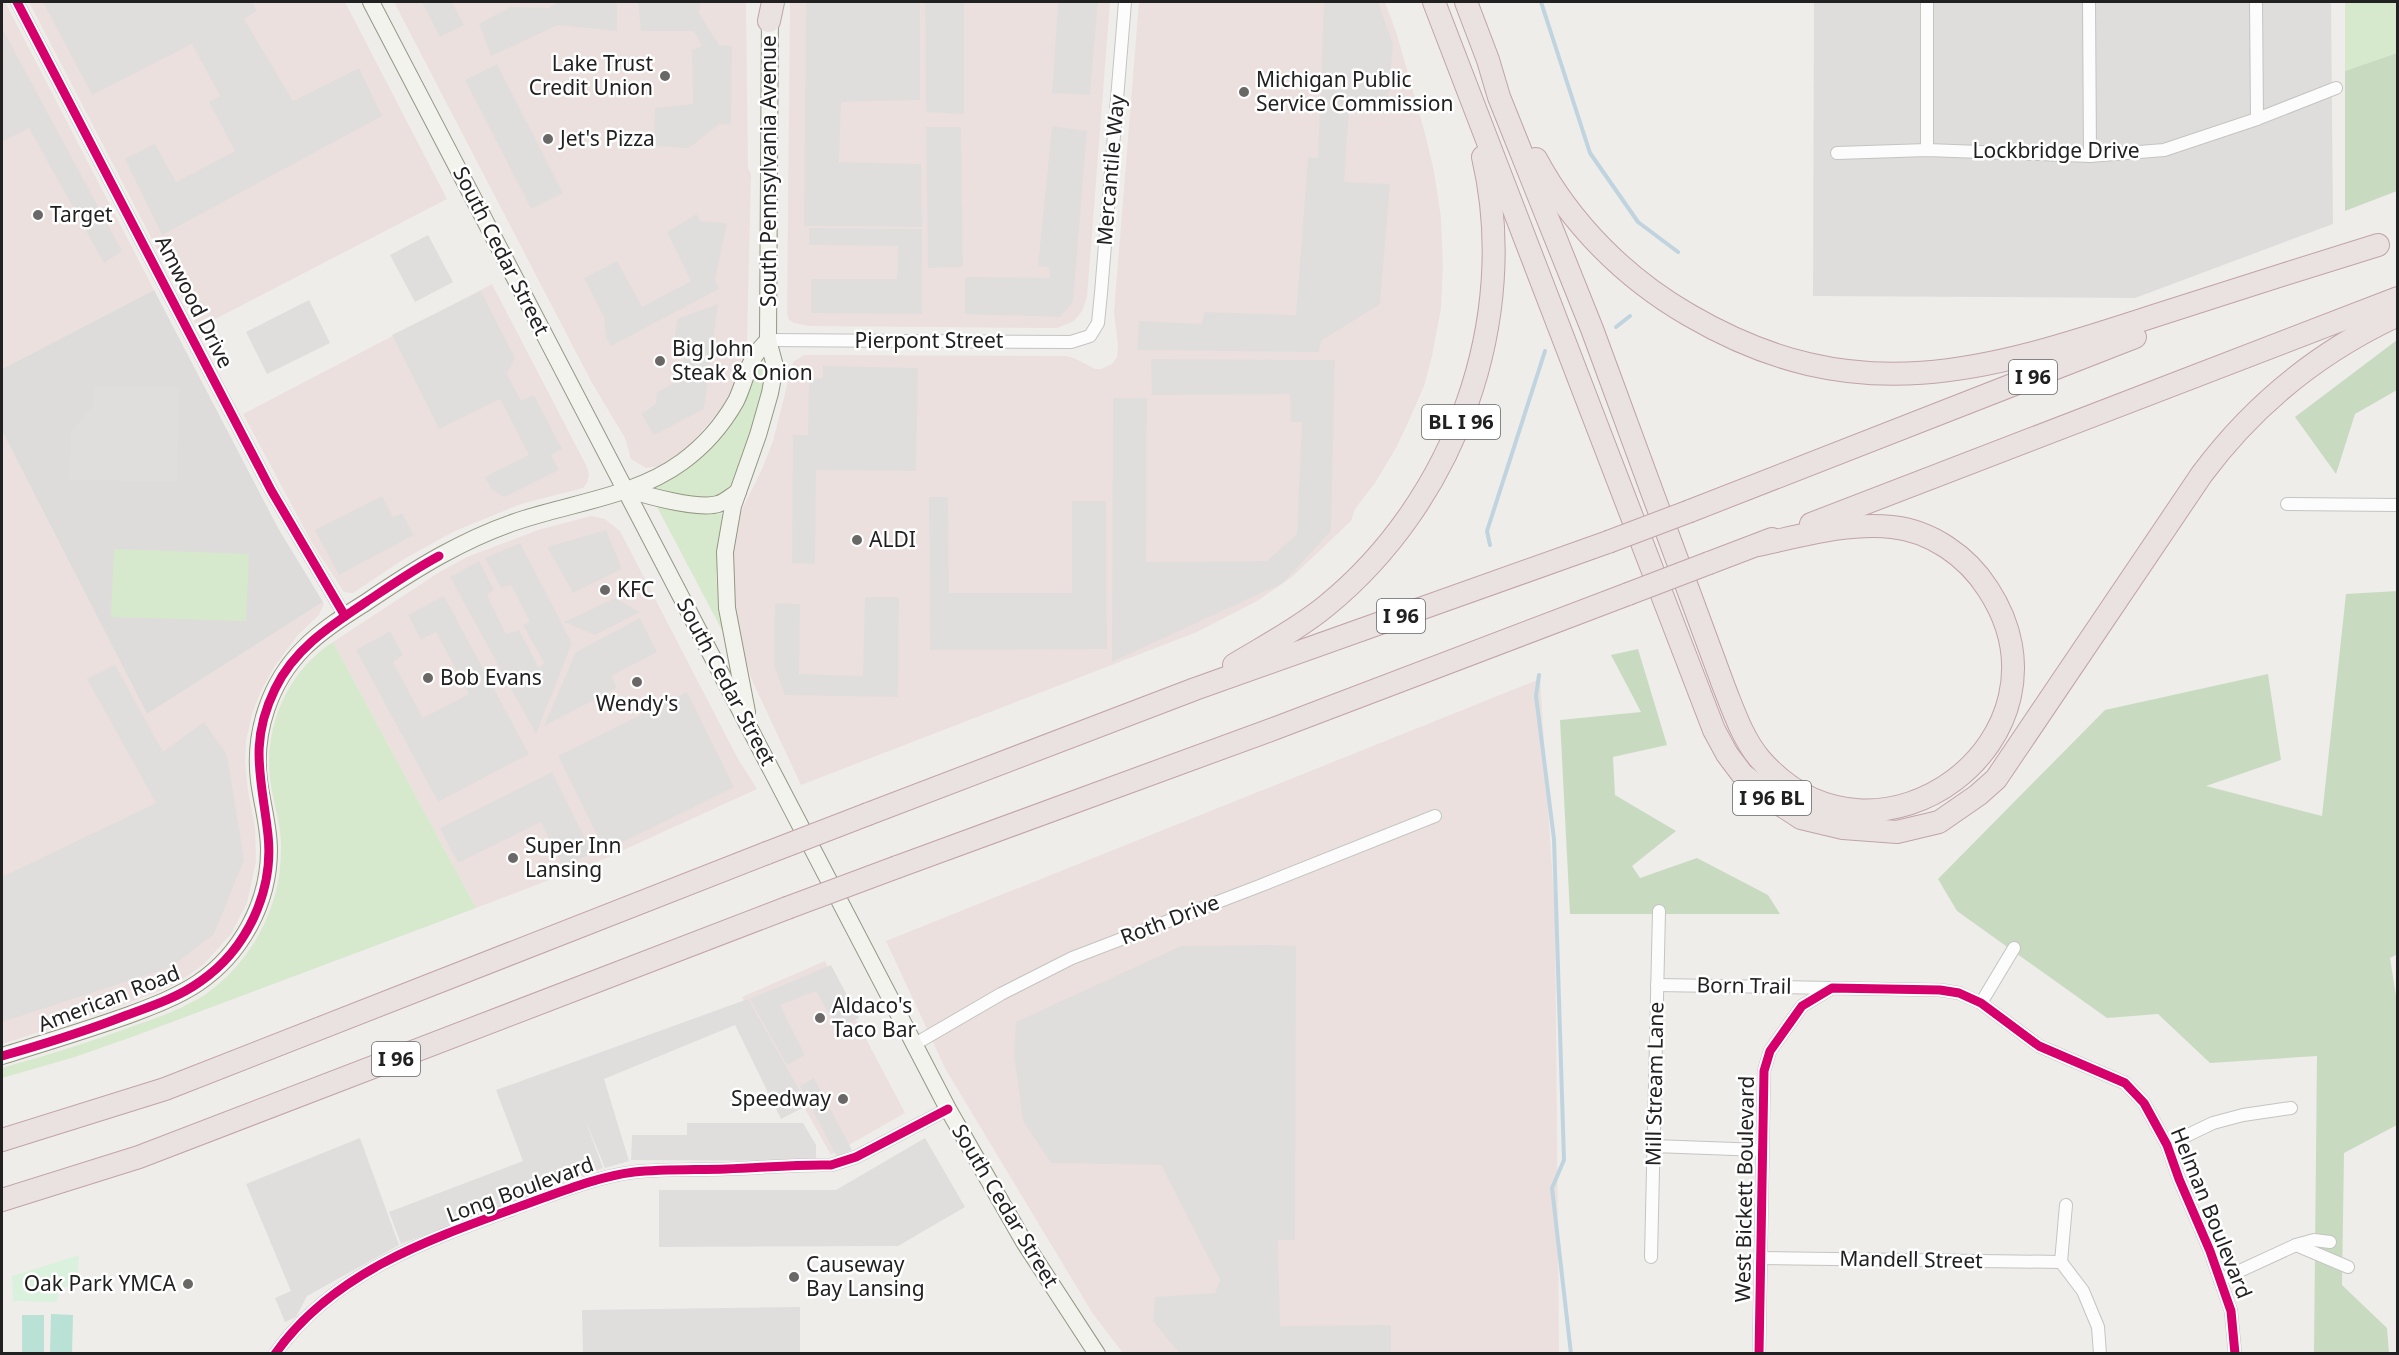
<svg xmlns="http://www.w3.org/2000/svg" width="2399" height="1355" font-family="'Noto Sans',sans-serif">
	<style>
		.residential { fill: #dedddb }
		.commercial { fill: #ebe0dd }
		.religious { fill: #dddcdb }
		.grass { fill: #d7e9cc }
		.forest { fill: #c8dbc1 }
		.park { fill: #daf1dd }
		.pitch { fill: #b9e1d6 }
		.parking { fill: #dfdedd }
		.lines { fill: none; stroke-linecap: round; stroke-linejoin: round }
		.stream { stroke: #c0d4df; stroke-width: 4 }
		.street-casing { stroke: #c4c4c2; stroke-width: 14 }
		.secondary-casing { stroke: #939783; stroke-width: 18 }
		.highway-casing { stroke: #c1a3a9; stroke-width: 24 }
		.street { stroke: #fcfcfc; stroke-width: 12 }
		.secondary { stroke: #f2f3ed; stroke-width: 16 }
		.highway { stroke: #eae1e1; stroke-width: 22 }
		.highway-bridge-casing { stroke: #c1a3a9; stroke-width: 24; stroke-linecap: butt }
		.highway-bridge { stroke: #eae1e1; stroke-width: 22 }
		.cycleway-casing { stroke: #fff; stroke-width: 13 }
		.cycleway { stroke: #d6006c; stroke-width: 9 }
		.poi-dot { fill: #696867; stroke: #fff; stroke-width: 2 }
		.labels { text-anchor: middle; stroke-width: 5; stroke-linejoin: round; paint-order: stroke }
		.shield { fill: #fff; stroke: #646464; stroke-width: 1.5 }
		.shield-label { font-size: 20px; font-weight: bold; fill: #212121 }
		.poi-label { font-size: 21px; fill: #212121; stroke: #fff; text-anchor: start }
		.street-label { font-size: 21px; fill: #212121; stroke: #fff }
	</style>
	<rect width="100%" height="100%" fill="#eeedea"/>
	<polygon class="residential" points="1814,2 2331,2 2333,224 2135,298 1813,296"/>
	<g class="commercial">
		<polygon points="2,2 5,2 154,290 2,369"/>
		<polygon points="29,2 345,2 447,199 198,328"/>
		<polygon points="394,2 746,2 748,168 751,174 747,342 735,382 722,408 690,445 661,466 646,468 631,459 625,438 592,383"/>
		<polygon points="790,2 1110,2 1087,297 1082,311 1074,321 1057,328 809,326 794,323 789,320 787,314"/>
		<polygon points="1139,2 1385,2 1397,35 1424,130 1434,171 1441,218 1443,266 1441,308 1432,356 1424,386 1411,416 1396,448 1375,483 1355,509 1351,521 1293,576 1259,600 1197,632 801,785 751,678 736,622 732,580 733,543 738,518 762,469 773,441 793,362 804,355 1066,356 1074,358 1095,369 1101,369 1112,364 1117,357 1118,346 1114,312"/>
		<polygon points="492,284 587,467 589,475 587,483 583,488 521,504 455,531 404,559 353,593 344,592 312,543 243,414"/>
		<polygon points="2,431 147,714 323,602 324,604 319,615 298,635 274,667 260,693 252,714 246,742 245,762 248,791 255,827 256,861 247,903 231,934 204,964 183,979 167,988 117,1007 2,1044"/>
		<polygon points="591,516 605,519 620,531 737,757 757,789 604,859 476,908 333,642 438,573 467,557 538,530"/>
		<polygon points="1540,679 1555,917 1559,1353 1123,1353 1093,1314 946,1070 886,941"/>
		<polygon points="825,961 905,1113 831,1155 742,997"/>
	</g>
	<polygon class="religious" points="154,290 278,528 323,602 147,714 2,431 2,369"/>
	<g class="grass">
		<polygon points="2345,2 2397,2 2397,53 2345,71"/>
		<path d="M764,361l3,5 -8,42 -29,80c-21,19 -52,6 -77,1l13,-8 74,-73 19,-44z"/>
		<polygon points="658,504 722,514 716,577 723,632 656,505"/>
		<polygon points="114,549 249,554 246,621 111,617"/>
		<path d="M333,642l143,266 -336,126 -65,23 -73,21v-10c45,-13 89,-26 134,-43 24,-8 48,-17 70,-31 46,-33 75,-87 75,-144 1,-24 -8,-47 -11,-71 -6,-54 18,-108 63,-137z"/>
	</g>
	<g class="forest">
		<polygon points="2397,53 2397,191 2345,211 2345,71"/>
		<polygon points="2397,340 2397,390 2355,414 2336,474 2295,417"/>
		<polygon points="2397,591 2398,954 2390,958 2397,1002 2397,1125 2344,1153 2342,1285 2387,1328 2389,1353 2314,1353 2317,1056 2210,1063 2158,1014 2107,1018 1957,911 1938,879 2105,710 2268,674 2281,760 2206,786 2322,816 2346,594"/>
		<polygon points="1638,649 1667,745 1613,757 1615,795 1676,831 1632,866 1640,878 1697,858 1768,895 1780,914 1570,914 1560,720 1641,712 1611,655"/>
	</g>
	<polygon class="park" points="79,1255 77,1287 59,1287 57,1302 13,1301 12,1276"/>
	<g class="pitch">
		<polygon points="51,1314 73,1315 72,1353 50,1353"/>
		<rect x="22" y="1315" width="22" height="38"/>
	</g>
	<g class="parking">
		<polygon points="43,2 252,2 257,11 244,19 293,101 359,68 382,116 162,235 125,159 155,144 176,182 235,151 209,102 220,96 192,44 92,95"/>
		<polygon points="422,2 452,2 464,25 440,37"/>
		<polygon points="558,2 617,3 617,31 558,25 491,56 479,24 510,7 549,8"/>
		<polygon points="638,2 700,3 699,13 719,45 732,46 731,125 719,124 689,148 654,146 655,108 693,104 692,50 702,46 694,31 641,31"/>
		<polygon points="806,2 920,2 920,100 841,102 839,162 921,164 922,227 804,226"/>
		<polygon points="925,2 964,2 964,114 926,112"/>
		<polygon points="1058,2 1098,2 1090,95 1052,93"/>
		<polygon points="1324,2 1378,2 1393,44 1387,112 1349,109 1344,182 1390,184 1380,304 1321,341 1319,352 1137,350 1139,321 1202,324 1204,312 1296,315 1308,157 1318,158"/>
		<polygon points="2,28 122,251 104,263 29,128 2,142"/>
		<polygon points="497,64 563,193 531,209 465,80"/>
		<polygon points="1052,126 1087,131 1073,302 1060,317 965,314 965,277 1050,278 1049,267 1038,266"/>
		<polygon points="926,127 961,127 963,267 928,268"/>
		<polygon points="697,214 700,221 727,223 715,280 719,289 611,346 606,338 604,317 584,278 617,261 642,307 691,281 667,232"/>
		<polygon points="809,228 922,229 922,314 811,313 811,279 897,279 898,246 809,245"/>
		<polygon points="428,235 453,282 415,302 390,255"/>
		<polygon points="481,291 515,358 507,374 521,401 534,395 562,449 551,455 559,470 505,497 492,490 485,477 529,455 500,399 439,429 392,335"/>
		<polygon points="309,300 330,343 267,374 246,332"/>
		<polygon points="718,304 704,409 654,435 641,414 656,404 657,392 682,379 684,355 673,351 677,319"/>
		<polygon points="1151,359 1335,360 1331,531 1283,583 1112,662 1113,398 1147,398 1146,562 1267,561 1297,534 1302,422 1291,422 1290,394 1152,395"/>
		<polygon points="823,366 918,368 916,471 816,470 815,564 792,563 793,435 808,435 809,378 823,378"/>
		<polygon points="94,386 179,387 177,482 69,480 71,432 93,405"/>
		<polygon points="382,496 393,517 402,513 414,535 339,575 315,530"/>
		<polygon points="929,497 948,497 949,593 1072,593 1072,501 1106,501 1107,649 930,650"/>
		<polygon points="606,530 622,569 573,593 547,547"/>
		<polygon points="520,543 572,643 536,734 450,577 479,561 494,590 487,595 506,634 519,630 539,668 544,663 523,625 530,622 511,585 501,588 485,558"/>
		<polygon points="444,596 529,754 438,802 356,650 390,631 403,655 393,662 423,718 469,694 436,632 421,640 408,615"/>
		<polygon points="865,597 899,597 898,697 785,695 774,666 775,603 800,604 799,674 863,676"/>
		<polygon points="615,598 640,612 595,635 564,622"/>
		<polygon points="640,618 657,652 611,676 617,688 544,726 576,652"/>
		<polygon points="115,665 163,752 204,722 227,755 244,860 214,934 171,967 2,1022 2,877 156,803 87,679"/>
		<polygon points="687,692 734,787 605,851 558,756"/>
		<polygon points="552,772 592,853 563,867 541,822 458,863 440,828"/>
		<polygon points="1271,945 1296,946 1295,1240 1278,1240 1280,1326 1391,1325 1391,1353 1179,1353 1153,1321 1155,1297 1215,1293 1220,1280 1161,1165 1051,1163 1023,1121 1014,1055 1016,1022 1181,946"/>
		<polygon points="831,965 859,1018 837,1028 816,991 780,1005 805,1055 787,1065 750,999"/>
		<polygon points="748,999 808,1105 781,1119 735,1025 604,1079 629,1161 605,1168 585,1119 603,1168 401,1244 389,1212 523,1161 496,1090"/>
		<polygon points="814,1078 852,1150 837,1157 800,1086"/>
		<polygon points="687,1123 803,1123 816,1145 816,1161 631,1160 632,1135 687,1135"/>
		<polygon points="360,1138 399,1245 307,1296 296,1317 285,1322 275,1298 291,1291 246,1184"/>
		<polygon points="925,1138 965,1207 898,1246 659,1247 659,1190 836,1190"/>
		<polygon points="800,1307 800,1353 583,1353 582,1310"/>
	</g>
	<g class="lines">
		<g class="stream">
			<polyline points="1541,2 1590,153 1638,222 1678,252"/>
			<polyline points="1616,327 1630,316"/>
			<polyline points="1490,545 1487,531 1545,351"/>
			<polyline points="1539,675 1536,696 1554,839 1564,1160 1552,1188 1571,1354"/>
		</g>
		<defs>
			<g id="street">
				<polyline points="17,2 271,490 345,616"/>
				<polyline points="1927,2 1927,150"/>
				<polyline points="2089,2 2090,156"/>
				<polyline points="2256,2 2257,119"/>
				<polyline points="1837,153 1927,150 2090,156 2164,150 2257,119 2336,88"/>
				<polyline points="768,340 1071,342 1090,336 1098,323 1101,293 1125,2"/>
				<polyline points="2287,504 2398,505"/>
				<polyline points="1657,985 1832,988"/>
				<polyline points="1981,1003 2014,948"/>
				<polyline points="915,1044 1001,994 1072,958 1262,885 1435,816"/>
				<polyline points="2167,1145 2213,1123 2243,1115 2291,1108"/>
				<polyline points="1654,1146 1761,1150"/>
				<polyline points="2066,1205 2061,1262 2083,1291 2098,1327 2100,1354"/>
				<polyline points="2296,1245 2348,1267"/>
				<polyline points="1651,1257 1659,911"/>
				<polyline points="1761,1258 2061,1262"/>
				<polyline points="2220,1280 2296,1245 2314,1240 2330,1242"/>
				<path d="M275,1354c58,-82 155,-115 246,-148 37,-13 74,-29 113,-34 30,-3 62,-2 92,-3 35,-1 70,-5 105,-4l25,-8 92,-48"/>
				<polyline points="1759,1354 1764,1071 1770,1051 1802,1006 1832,988 1940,990 1959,993 1981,1003 2039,1046 2125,1083 2144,1103 2167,1145 2179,1179 2210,1251 2231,1311 2235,1354"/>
			</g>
			<g id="secondary">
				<polyline points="371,2 948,1109 1024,1242 1097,1354"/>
				<path d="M625,489c20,6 74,21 93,15 7,-2 13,-8 20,-12"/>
				<polyline points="747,712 727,608 725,552 733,506 758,435 770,393 775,366 768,340 770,10"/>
				<path d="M2,1056c42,-13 85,-26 127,-41 24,-9 48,-18 69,-32 43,-29 71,-80 71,-133 0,-24 -7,-46 -10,-69 -6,-49 11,-99 45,-133 18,-18 40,-32 61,-45 50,-34 101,-66 159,-84 53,-17 113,-24 158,-57 22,-16 41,-38 54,-61 6,-12 9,-26 15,-38 3,-9 11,-16 17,-23"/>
			</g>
			<g id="highway">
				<path d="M1434,2l280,728 13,24 15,20 39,31 20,13 42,10 54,4 42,-10 39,-27 18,-16 206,-305c52,-70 116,-122 196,-159"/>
				<path d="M1466,2l22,58 11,37 93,232 132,358c10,25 19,52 36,72 117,135 325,-22 228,-170 -21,-33 -57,-58 -96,-62 -45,-5 -91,9 -134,18"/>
				<polyline points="769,21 773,2"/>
				<path d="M1536,159c35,65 89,119 153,156 168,98 297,56 468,0 74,-24 147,-47 221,-70"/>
				<polyline points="1690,511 2135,337"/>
				<polyline points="1811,524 2398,298"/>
				<polyline points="1709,563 1772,539"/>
				<path d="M1234,665c31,-19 64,-36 92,-59 129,-105 195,-286 157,-449"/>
				<polyline points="868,814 1195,689 1608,542"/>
				<polyline points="897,867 1276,728 1628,594"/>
				<polyline points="2,1140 165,1089 767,853"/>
				<polyline points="2,1200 139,1157 787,908"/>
			</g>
		</defs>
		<use href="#street" class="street-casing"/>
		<use href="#secondary" class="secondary-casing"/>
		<use href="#highway" class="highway-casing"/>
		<use href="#street" class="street"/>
		<use href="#secondary" class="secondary"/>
		<use href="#highway" class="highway"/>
		<defs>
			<g id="highway-bridge">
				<polyline points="1608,542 1690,511"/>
				<polyline points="1628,594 1709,563"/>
				<polyline points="767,853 868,814"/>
				<polyline points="787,908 897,867"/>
			</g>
		</defs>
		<use href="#highway-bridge" class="highway-bridge-casing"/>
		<use href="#highway-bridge" class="highway-bridge"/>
		<defs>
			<g id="cycleway">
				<polyline points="17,2 271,490 345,616"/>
				<path d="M2,1056c42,-12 84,-25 125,-41 25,-9 52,-18 74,-34 46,-32 73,-90 67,-146 -6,-56 -20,-91 7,-146 19,-40 55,-63 91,-87 24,-16 47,-32 73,-46"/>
				<path d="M275,1354c58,-82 155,-115 246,-148 37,-13 74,-29 113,-34 30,-3 62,-2 92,-3 35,-1 70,-5 105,-4l25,-8 92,-48"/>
				<polyline points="1759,1354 1764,1071 1770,1051 1802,1006 1832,988 1940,990 1959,993 1981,1003 2039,1046 2125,1083 2144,1103 2167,1145 2179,1179 2210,1251 2231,1311 2235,1354"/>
			</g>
		</defs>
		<use href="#cycleway" class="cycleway-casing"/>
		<use href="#cycleway" class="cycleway"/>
	</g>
	<g class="poi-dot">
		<circle cx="665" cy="76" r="6"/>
		<circle cx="1244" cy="92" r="6"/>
		<circle cx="548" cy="139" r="6"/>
		<circle cx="38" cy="215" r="6"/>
		<circle cx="660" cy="361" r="6"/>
		<circle cx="857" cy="540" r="6"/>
		<circle cx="605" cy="590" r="6"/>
		<circle cx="428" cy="678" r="6"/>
		<circle cx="637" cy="682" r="6"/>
		<circle cx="513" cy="858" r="6"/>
		<circle cx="820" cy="1018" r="6"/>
		<circle cx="843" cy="1099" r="6"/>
		<circle cx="794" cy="1277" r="6"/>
		<circle cx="188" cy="1284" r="6"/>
	</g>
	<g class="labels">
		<g class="shield">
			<rect x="2009" y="360" width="48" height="34" rx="4.5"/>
			<rect x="1422" y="405" width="78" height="34" rx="4.5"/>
			<rect x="1377" y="599" width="48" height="34" rx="4.5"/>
			<rect x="1733" y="781" width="78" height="34" rx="4.5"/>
			<rect x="372" y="1042" width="48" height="34" rx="4.5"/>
		</g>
		<g class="shield-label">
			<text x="2033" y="384">I 96</text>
			<text x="1461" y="429">BL I 96</text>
			<text x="1401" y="623">I 96</text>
			<text x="1772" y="805">I 96 BL</text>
			<text x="396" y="1066">I 96</text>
		</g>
		<g class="poi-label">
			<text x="653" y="71" text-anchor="end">Lake Trust<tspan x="653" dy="24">Credit Union</tspan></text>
			<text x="1256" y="87">Michigan Public<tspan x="1256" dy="24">Service Commission</tspan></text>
			<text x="560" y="146">Jet's Pizza</text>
			<text x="50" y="222">Target</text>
			<text x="672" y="356">Big John<tspan x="672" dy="24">Steak &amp; Onion</tspan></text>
			<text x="869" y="547">ALDI</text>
			<text x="617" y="597">KFC</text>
			<text x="440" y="685">Bob Evans</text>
			<text x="637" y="711" text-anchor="middle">Wendy's</text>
			<text x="525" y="853">Super Inn<tspan x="525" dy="24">Lansing</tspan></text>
			<text x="832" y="1013">Aldaco's<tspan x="832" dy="24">Taco Bar</tspan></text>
			<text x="831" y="1106" text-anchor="end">Speedway</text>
			<text x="806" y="1272">Causeway<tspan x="806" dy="24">Bay Lansing</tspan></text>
			<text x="176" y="1291" text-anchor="end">Oak Park YMCA</text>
		</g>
		<g class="street-label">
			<text x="2056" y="158">Lockbridge Drive</text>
			<text transform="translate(1111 170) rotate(-85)" y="7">Mercantile Way</text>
			<text transform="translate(769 171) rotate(-90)" y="7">South Pennsylvania Avenue</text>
			<text transform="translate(501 251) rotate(63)" y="7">South Cedar Street</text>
			<text transform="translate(194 302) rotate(63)" y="7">Amwood Drive</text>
			<text x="929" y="348">Pierpont Street</text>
			<text transform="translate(726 682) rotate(62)" y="7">South Cedar Street</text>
			<text transform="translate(1170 920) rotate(-21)" y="7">Roth Drive</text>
			<text transform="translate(1744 986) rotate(1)" y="7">Born Trail</text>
			<text transform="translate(109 999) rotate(-21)" y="7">American Road</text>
			<text transform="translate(1655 1084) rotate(-89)" y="7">Mill Stream Lane</text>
			<text transform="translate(1745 1189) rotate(-89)" y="7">West Bickett Boulevard</text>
			<text transform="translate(520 1190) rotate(-20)" y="7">Long Boulevard</text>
			<text transform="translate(1005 1206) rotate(59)" y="7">South Cedar Street</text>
			<text transform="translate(2211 1213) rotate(68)" y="7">Helman Boulevard</text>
			<text transform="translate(1911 1260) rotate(1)" y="7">Mandell Street</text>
		</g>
	</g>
	<rect width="2399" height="1355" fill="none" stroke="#212121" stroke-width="6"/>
</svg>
